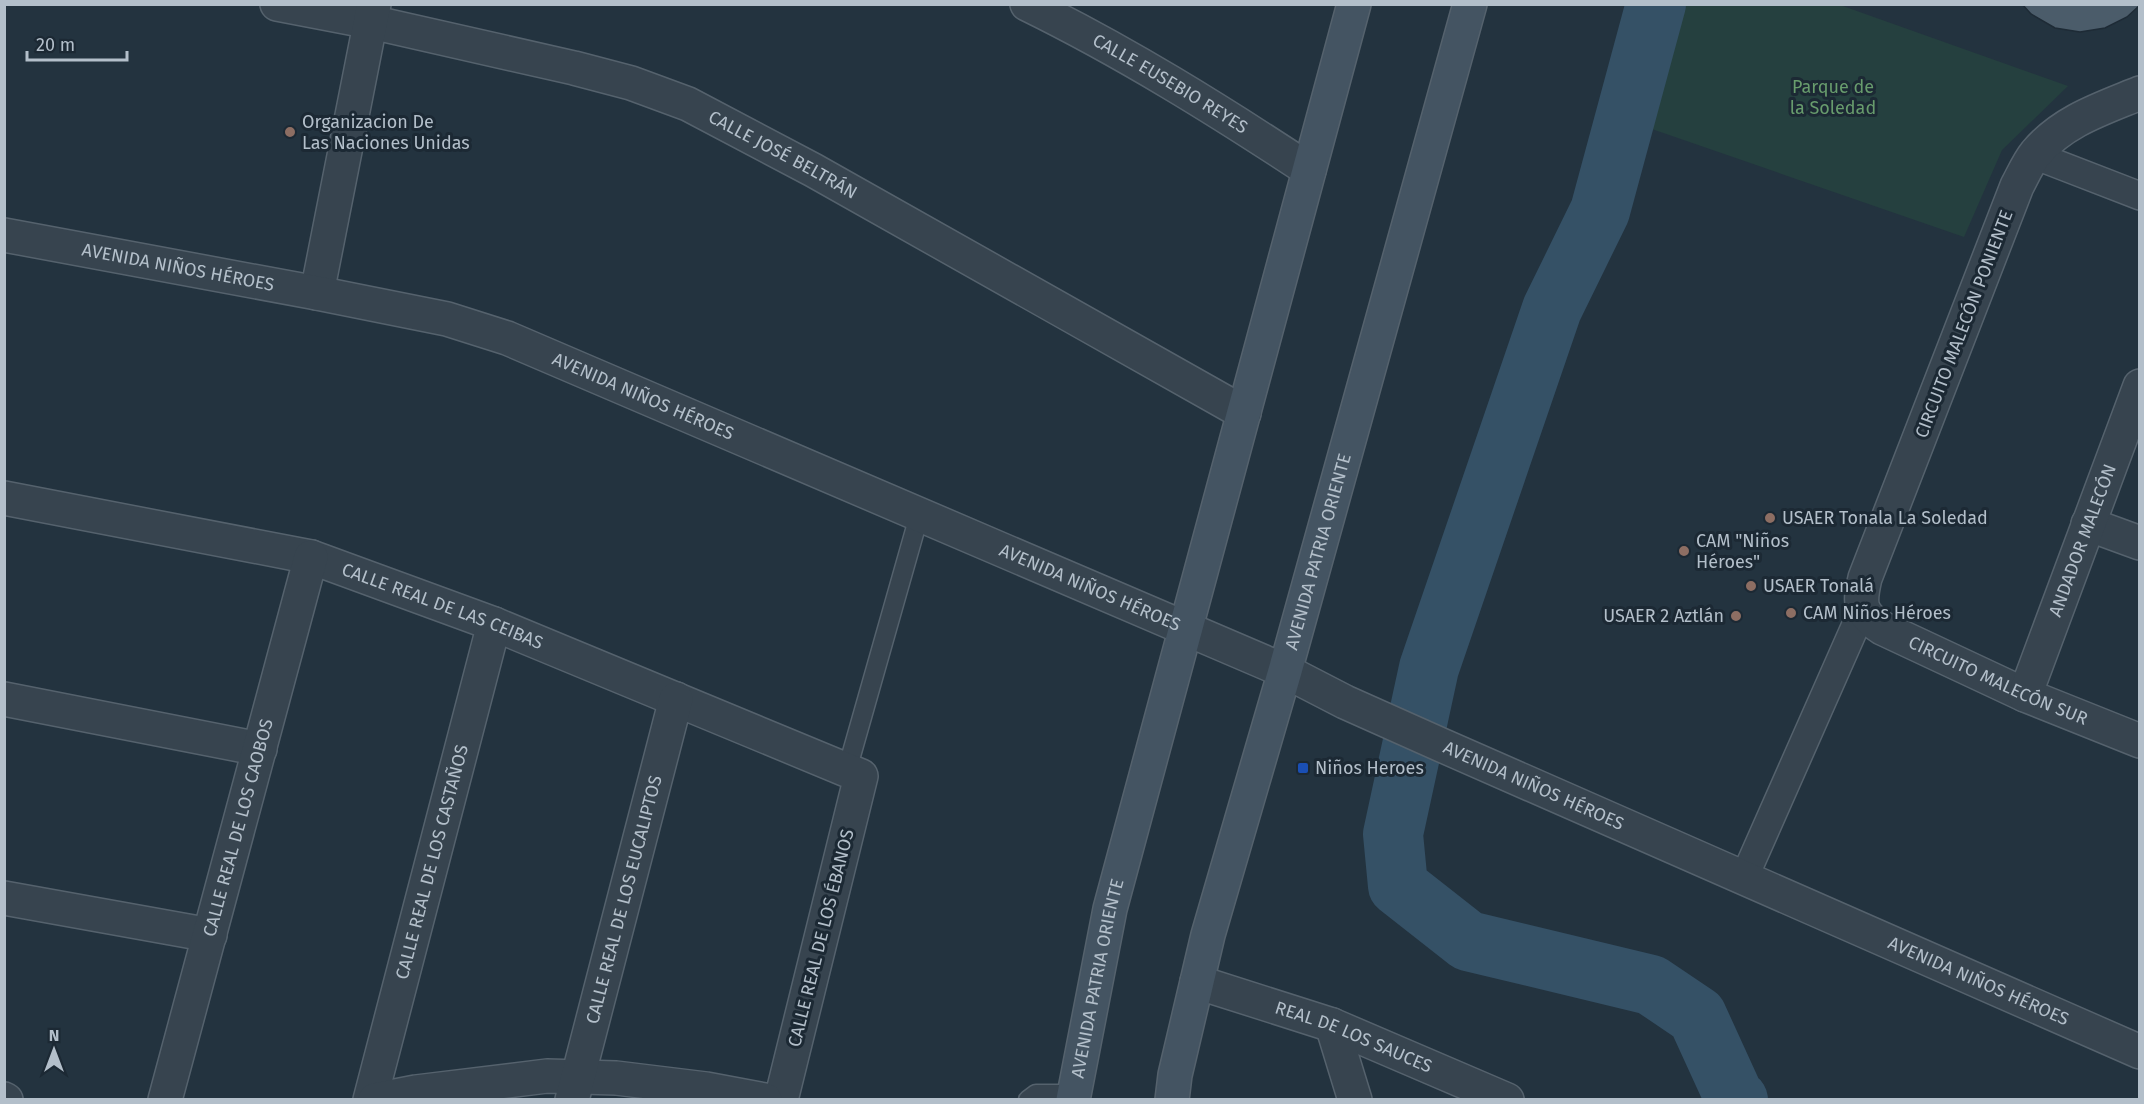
<svg xmlns="http://www.w3.org/2000/svg" width="2144" height="1104" font-family="'Fira Sans',sans-serif">
	<style>
		.green { fill: #25403f }
		.lines { fill: none; stroke-linecap: round; stroke-linejoin: round }
		.river { stroke: #355166; stroke-width: 60 }
		.building { fill: #4b5c6a; stroke: #1e2b36; stroke-width: 1.5 }
		.service-casing { stroke: #55626d; stroke-width: 21 }
		.pedestrian-casing { stroke: #55626d; stroke-width: 30 }
		.minor-casing { stroke: #55626d; stroke-width: 36 }
		.tertiary-casing { stroke: #55626d; stroke-width: 36 }
		.secondary-casing { stroke: #55626d; stroke-width: 36 }
		.service { stroke: #37444f; stroke-width: 18 }
		.pedestrian { stroke: #37444f; stroke-width: 27 }
		.minor { stroke: #37444f; stroke-width: 33 }
		.tertiary { stroke: #37444f; stroke-width: 33 }
		.secondary { stroke: #445462; stroke-width: 33 }
		.education-dot { fill: #8d6e63; stroke: #1c2934; stroke-width: 2 }
		.transit-dot { fill: #1a4fb4; stroke: #1c2934; stroke-width: 2 }
		.labels { text-anchor: middle; stroke-width: 6; stroke-linejoin: round; paint-order: stroke }
		.street-label { font-size: 18px; fill: #b3bfca; stroke: #1c2934 }
		.park-label { font-size: 18px; fill: #689c6d; stroke: #1c2934 }
		.poi-label { font-size: 18px; fill: #b3bfca; stroke: #1c2934; text-anchor: start }
	</style>
	<rect width="100%" height="100%" fill="#23333f"/>
	<polygon class="green" points="1679,5 1840,5 2068,86 2002,150 1964,237 1646,127"/>
	<g class="lines">
		<polyline class="river" points="1656,4 1600,211 1552,309 1429,668 1393,834 1398,886 1468,941 1651,985 1697,1016 1734,1097 1738,1100"/>
	</g>
	<polygon class="building" points="2022,4 2140,4 2140,5 2127,17 2105,28 2080,32 2055,28 2031,14"/>
	<g class="lines">
		<defs>
			<g id="service">
				<polyline points="847,770 919,516"/>
				<polyline points="1028,1100 1036,1094 1073,1094"/>
			</g>
			<g id="pedestrian">
				<polyline points="2034,155 2140,196"/>
				<polyline points="1744,878 1862,611"/>
			</g>
			<g id="minor">
				<path id="s1" d="M277,4l94,18 203,46 57,15 57,21 125,66 431,243"/>
				<path id="s2" d="M1027,4c98,48 191,106 282,166"/>
				<path id="s3" d="M2140,93c-39,16 -77,28 -104,60 -8,10 -13,22 -19,33l-152,392c-6,26 -6,35 17,50l143,67 115,46"/>
				<polyline points="317,293 374,4"/>
				<path id="s4" d="M4,498l307,59 183,67 367,152 -80,324"/>
				<polyline points="2088,524 2140,543"/>
				<path id="s5" d="M2025,695l115,-309"/>
				<polyline points="4,699 260,749"/>
				<polyline points="4,898 210,935"/>
				<path id="s6" d="M1197,982l135,43 175,75"/>
				<polyline points="1332,1025 1355,1100"/>
				<polyline points="4,1099 6,1100"/>
				<path id="s7" d="M165,1100l146,-543"/>
				<path id="s8" d="M370,1100l124,-476"/>
				<polyline points="375,1100 416,1092 547,1076 616,1078 706,1089 765,1100"/>
				<path id="s9" d="M572,1100l104,-401"/>
			</g>
			<g id="tertiary">
				<path id="s10" d="M4,235l313,58 130,26 60,19 778,333 60,31 94,42 701,308"/>
			</g>
			<g id="secondary">
				<path id="s11" d="M1073,1100l37,-191 244,-905"/>
				<path id="s12" d="M1172,1100l3,-25 33,-140 77,-264 185,-667"/>
			</g>
		</defs>
		<use href="#service" class="service-casing"/>
		<use href="#pedestrian" class="pedestrian-casing"/>
		<use href="#minor" class="minor-casing"/>
		<use href="#tertiary" class="tertiary-casing"/>
		<use href="#secondary" class="secondary-casing"/>
		<use href="#service" class="service"/>
		<use href="#pedestrian" class="pedestrian"/>
		<use href="#minor" class="minor"/>
		<use href="#tertiary" class="tertiary"/>
		<use href="#secondary" class="secondary"/>
	</g>
	<g class="education-dot">
		<circle cx="290" cy="132" r="6"/>
		<circle cx="1770" cy="518" r="6"/>
		<circle cx="1684" cy="551" r="6"/>
		<circle cx="1751" cy="586" r="6"/>
		<circle cx="1791" cy="613" r="6"/>
		<circle cx="1736" cy="616" r="6"/>
	</g>
	<rect class="transit-dot" x="1297" y="762" width="12" height="12" rx="3"/>
	<g class="labels">
		<g class="street-label">
			<text dy="6" stroke="none"><textPath href="#s2" startOffset="164">CALLE EUSEBIO REYES</textPath></text>
			<text dy="6" stroke="none"><textPath href="#s1" startOffset="531">CALLE JOSÉ BELTRÁN</textPath></text>
			<text dy="6" stroke="none"><textPath href="#s10" startOffset="177">AVENIDA NIÑOS HÉROES</textPath></text>
			<text transform="translate(1964 324) rotate(-69)" y="6">CIRCUITO MALECÓN PONIENTE</text>
			<text dy="6" stroke="none"><textPath href="#s10" startOffset="662">AVENIDA NIÑOS HÉROES</textPath></text>
			<text dy="6" stroke="none"><textPath href="#s5" startOffset="165">ANDADOR MALECÓN</textPath></text>
			<text dy="6" stroke="none"><textPath href="#s12" startOffset="568">AVENIDA PATRIA ORIENTE</textPath></text>
			<text dy="6" stroke="none"><textPath href="#s10" startOffset="1148">AVENIDA NIÑOS HÉROES</textPath></text>
			<text dy="6" stroke="none"><textPath href="#s4" startOffset="453">CALLE REAL DE LAS CEIBAS</textPath></text>
			<text dy="6" stroke="none"><textPath href="#s3" startOffset="766">CIRCUITO MALECÓN SUR</textPath></text>
			<text dy="6" stroke="none"><textPath href="#s10" startOffset="1634">AVENIDA NIÑOS HÉROES</textPath></text>
			<text dy="6" stroke="none"><textPath href="#s7" startOffset="282">CALLE REAL DE LOS CAOBOS</textPath></text>
			<text dy="6" stroke="none"><textPath href="#s8" startOffset="246">CALLE REAL DE LOS CASTAÑOS</textPath></text>
			<text dy="6" stroke="none"><textPath href="#s9" startOffset="207">CALLE REAL DE LOS EUCALIPTOS</textPath></text>
			<text transform="translate(821 938) rotate(-76)" y="6">CALLE REAL DE LOS ÉBANOS</text>
			<text dy="6" stroke="none"><textPath href="#s11" startOffset="124">AVENIDA PATRIA ORIENTE</textPath></text>
			<text dy="6" stroke="none"><textPath href="#s10" startOffset="2120">AVENIDA NIÑOS HÉROES</textPath></text>
			<text dy="6" stroke="none"><textPath href="#s6" startOffset="166">REAL DE LOS SAUCES</textPath></text>
		</g>
		<g class="park-label">
			<text x="1833" y="93">Parque de<tspan x="1833" dy="21">la Soledad</tspan></text>
		</g>
		<g class="poi-label">
			<text x="302" y="128">Organizacion De<tspan x="302" dy="21">Las Naciones Unidas</tspan></text>
			<text x="1782" y="524">USAER Tonala La Soledad</text>
			<text x="1696" y="547">CAM "Niños<tspan x="1696" dy="21">Héroes"</tspan></text>
			<text x="1763" y="592">USAER Tonalá</text>
			<text x="1803" y="619">CAM Niños Héroes</text>
			<text x="1724" y="622" text-anchor="end">USAER 2 Aztlán</text>
			<text x="1315" y="774">Niños Heroes</text>
		</g>
	</g>
	<rect width="2144" height="1104" fill="none" stroke="#b3bfca" stroke-width="12"/>
	<g transform="translate(54 1050)" stroke="#1c2934" stroke-width="4.5" paint-order="stroke">
	<path d="M0-4.5L10 22L0 15L-10 22Z" fill="#b3bfca"/>
	<text y="-9" font-size="16" font-weight="bold" text-anchor="middle" fill="#b3bfca">N</text>
	</g>
	<path d="M27 51v9h100v-9" fill="none" stroke="#b3bfca" stroke-width="3"/>
	<text x="36" y="51" font-size="18" fill="#b3bfca" stroke="#1c2934" stroke-width="4.5" paint-order="stroke">20 m</text>
</svg>
